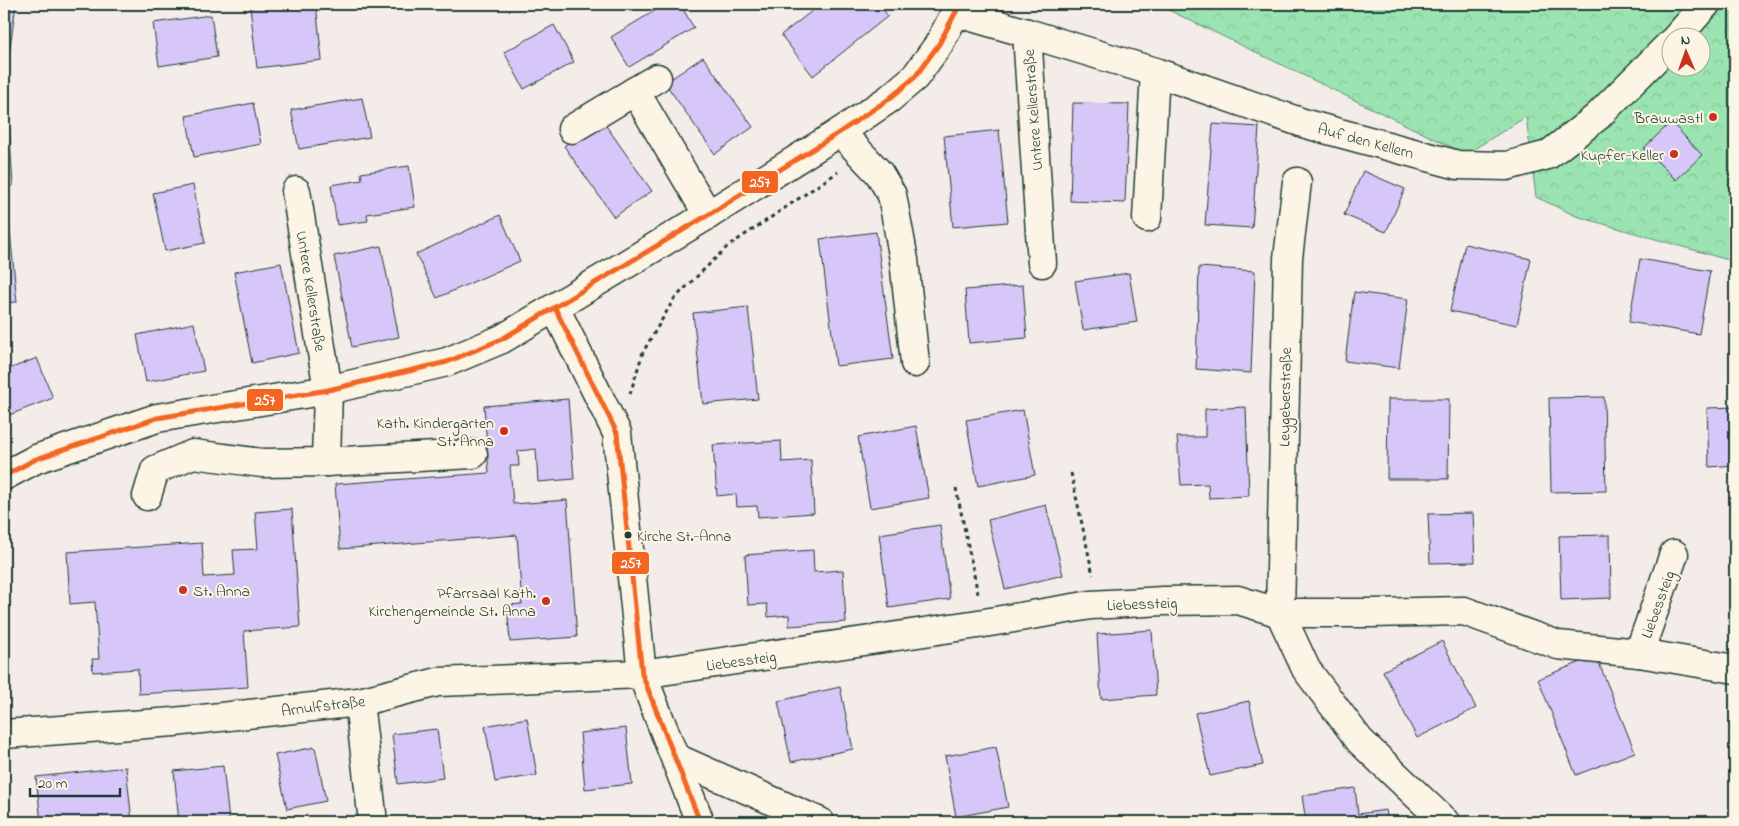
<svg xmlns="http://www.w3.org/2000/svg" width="1739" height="826" font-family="'Indie Flower',sans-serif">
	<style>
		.forest { fill: url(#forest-crowns); stroke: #5d9072; fill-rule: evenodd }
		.building { fill: #d6c7f8; stroke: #1f3d34 }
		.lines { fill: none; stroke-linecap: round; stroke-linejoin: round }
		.minor-casing { stroke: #1f3d34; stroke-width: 31 }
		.path { stroke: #1f3d34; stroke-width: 3; stroke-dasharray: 4 4; stroke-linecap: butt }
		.minor { stroke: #fcf5e5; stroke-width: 28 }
		.bus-1-casing { stroke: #fcf5e5; stroke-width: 9 }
		.bus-1 { stroke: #f26522; stroke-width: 5 }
		.poi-dot { fill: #c8321e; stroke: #fcf5e5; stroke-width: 2 }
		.bus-dot { fill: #1f3d34; stroke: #fcf5e5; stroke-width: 2 }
		.labels { text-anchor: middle; stroke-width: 4; stroke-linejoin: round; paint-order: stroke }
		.bus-label { font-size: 15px; fill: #1f3d34; stroke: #fcf5e5; text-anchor: start }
		.street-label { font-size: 16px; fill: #1f3d34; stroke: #fcf5e5 }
		.poi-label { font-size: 16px; fill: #1f3d34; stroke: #fcf5e5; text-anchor: end }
		.line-badge { stroke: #fcf5e5; stroke-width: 2 }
		.badge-label { font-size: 14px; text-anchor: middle; font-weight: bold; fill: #fff }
	</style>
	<defs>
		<pattern id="forest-crowns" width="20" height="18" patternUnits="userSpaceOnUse" patternTransform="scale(1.25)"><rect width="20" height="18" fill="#9be3b1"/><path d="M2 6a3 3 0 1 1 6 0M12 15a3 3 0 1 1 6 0" fill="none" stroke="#85c499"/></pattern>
	</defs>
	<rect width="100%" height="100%" fill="#f4ece9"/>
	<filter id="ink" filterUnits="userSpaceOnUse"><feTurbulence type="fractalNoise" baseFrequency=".02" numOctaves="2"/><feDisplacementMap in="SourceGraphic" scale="10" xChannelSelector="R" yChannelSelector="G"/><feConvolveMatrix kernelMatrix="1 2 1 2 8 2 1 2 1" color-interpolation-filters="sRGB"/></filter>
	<g filter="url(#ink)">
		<path class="forest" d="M1156,4h579v258l-159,-46 -40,-19 -10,-80 -60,37zM1672,38h30v30h-30z"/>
		<g class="building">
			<polygon points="4,4 16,4 5,84 4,84"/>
			<polygon points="281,4 316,4 322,60 257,68 250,7"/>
			<polygon points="666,4 680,4 694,28 629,67 611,37"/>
			<polygon points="821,4 879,4 888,16 813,76 781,35"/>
			<polygon points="211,15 217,57 159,66 153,23"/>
			<polygon points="554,25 574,62 524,89 504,52"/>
			<polygon points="703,57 753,127 715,154 665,83"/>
			<polygon points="362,98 370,137 299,149 291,110"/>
			<polygon points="253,103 261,144 194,157 186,116"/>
			<polygon points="1073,103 1129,104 1125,203 1070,201"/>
			<polygon points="4,106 8,106 13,186 4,187"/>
			<polygon points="602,120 652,191 614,217 564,146"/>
			<polygon points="1671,122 1702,155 1676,180 1644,148"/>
			<polygon points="1213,124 1259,127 1252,228 1205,225"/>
			<polygon points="999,130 1008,222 953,227 944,136"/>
			<polygon points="409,166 415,207 367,214 368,221 337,225 331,185 362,180 361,173"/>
			<polygon points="1363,171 1405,189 1386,232 1344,215"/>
			<polygon points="193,185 205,243 165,251 153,193"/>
			<polygon points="4,211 8,211 17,302 4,303"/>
			<polygon points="500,215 520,261 437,298 416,254"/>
			<polygon points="876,232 893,359 836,366 820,239"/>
			<polygon points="1465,244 1531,259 1517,325 1450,311"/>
			<polygon points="381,246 399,337 352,347 334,256"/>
			<polygon points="1640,259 1710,271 1699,334 1629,322"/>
			<polygon points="281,263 299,353 252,363 234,272"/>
			<polygon points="1199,267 1255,271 1251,373 1196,369"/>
			<polygon points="1129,273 1137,322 1083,330 1075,281"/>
			<polygon points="1023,285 1027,338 969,343 965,290"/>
			<polygon points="1354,292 1408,299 1399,368 1345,361"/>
			<polygon points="748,307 758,399 703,404 693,313"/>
			<polygon points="194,323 204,371 146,382 137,335"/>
			<polygon points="37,358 53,398 4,417 4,371"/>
			<polygon points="1604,397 1606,491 1551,492 1549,398"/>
			<polygon points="568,399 574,479 538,482 536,449 518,451 519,466 510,466 513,504 567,500 577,637 510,642 507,605 522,604 517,535 340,549 335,484 489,473 484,406"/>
			<polygon points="1388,399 1449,399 1448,479 1387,479"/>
			<polygon points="1246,407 1249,496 1209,498 1208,484 1181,485 1177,437 1205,437 1205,409"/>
			<polygon points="1735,407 1735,465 1709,467 1707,408"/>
			<polygon points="1023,410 1035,475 978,486 966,420"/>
			<polygon points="916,426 929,498 870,508 858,437"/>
			<polygon points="781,441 782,462 811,460 814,513 758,517 757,506 737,507 736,494 717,496 713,445"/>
			<polygon points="1046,505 1063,575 1005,589 988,520"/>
			<polygon points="292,509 300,627 244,631 248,687 139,694 138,669 93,672 92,659 99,659 95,602 70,604 67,552 202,543 204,577 235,575 233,550 258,549 255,512"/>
			<polygon points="1473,513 1475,562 1430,563 1428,514"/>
			<polygon points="940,525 950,599 889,608 879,534"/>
			<polygon points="1610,535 1611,598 1561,600 1559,536"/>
			<polygon points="813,550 814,572 843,570 846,622 789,626 789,615 768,617 767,604 748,605 745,555"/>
			<polygon points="1152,630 1156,695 1101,699 1097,634"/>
			<polygon points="1442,641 1476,708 1417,738 1383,671"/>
			<polygon points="1596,656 1635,752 1576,775 1538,679"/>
			<polygon points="840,687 853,749 791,762 778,701"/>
			<polygon points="1249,701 1263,765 1210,776 1195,713"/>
			<polygon points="527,718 537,775 495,782 485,726"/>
			<polygon points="626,728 632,784 585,789 580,733"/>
			<polygon points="437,729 443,778 398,784 392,734"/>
			<polygon points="315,747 326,801 287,809 275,755"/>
			<polygon points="996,747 1008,807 956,817 945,756"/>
			<polygon points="223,766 229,821 179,822 174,771"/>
			<polygon points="126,767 132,822 41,822 36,777"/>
			<polygon points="1355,788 1358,814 1386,810 1388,822 1306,822 1302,796"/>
		</g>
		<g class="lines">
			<defs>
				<g id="minor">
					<polyline points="955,12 1027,33 1042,263"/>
					<polyline points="1027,33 1155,72 1306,124 1458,165 1507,166 1548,155 1597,117 1672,42"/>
					<polyline points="1676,38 1706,4"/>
					<polyline points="657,78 635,91 708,215"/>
					<polyline points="572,129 635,91"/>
					<polyline points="840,132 879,173 892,195 904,260 915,363"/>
					<polyline points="1297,182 1288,258 1280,613 1306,669 1360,741 1445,822"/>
					<polyline points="296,191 328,390 326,462 473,454"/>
					<polyline points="1147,218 1155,72"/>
					<polyline points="555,308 617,433 642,674 700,822"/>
					<polyline points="4,476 36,459 157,418 328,390 447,362 502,339 708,215 840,132 889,99 915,77 939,44 960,4"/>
					<polyline points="147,496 155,470 193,454 262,463 326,462"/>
					<polyline points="1639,653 1674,554"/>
					<polyline points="359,702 373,822"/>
					<polyline points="4,734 174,722 359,702 438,682 642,674 978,624 1091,605 1163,601 1238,600 1280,613 1371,613 1464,611 1558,645 1639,653 1735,669"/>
					<polyline points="676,758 820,822"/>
				</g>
			</defs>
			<use href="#minor" class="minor-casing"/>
			<g class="path">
				<polyline points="630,394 643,352 674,299 727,247 838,172"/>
				<polyline points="1071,473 1093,575"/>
				<polyline points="956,488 978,594"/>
			</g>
			<use href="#minor" class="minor"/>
			<defs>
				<g id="bus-1">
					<polyline points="555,308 617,433 642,674 700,822"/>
					<polyline points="4,476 36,459 157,418 328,390 447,362 502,339 708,215 840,132 889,99 915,77 939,44 960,4"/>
				</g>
			</defs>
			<use href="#bus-1" class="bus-1-casing"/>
			<use href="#bus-1" class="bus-1"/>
		</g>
	</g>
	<g class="poi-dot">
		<circle cx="1713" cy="117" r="5"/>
		<circle cx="1674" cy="154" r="5"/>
		<circle cx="504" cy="431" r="5"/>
		<circle cx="183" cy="590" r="5"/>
		<circle cx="546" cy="601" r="5"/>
	</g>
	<circle class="bus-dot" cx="628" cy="535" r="4.5"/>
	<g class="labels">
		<g class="bus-label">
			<text x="637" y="541">Kirche St.-Anna</text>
		</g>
		<g class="street-label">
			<text transform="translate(1032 110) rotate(-94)" y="6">Untere Kellerstraße</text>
			<text transform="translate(1366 140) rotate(15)" y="6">Auf den Kellern</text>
			<text transform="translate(312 291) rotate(81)" y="6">Untere Kellerstraße</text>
			<text transform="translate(1284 397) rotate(-89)" y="6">Leygeberstraße</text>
			<text transform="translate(1142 603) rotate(-2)" y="6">Liebessteig</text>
			<text transform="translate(1657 604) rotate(-70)" y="6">Liebessteig</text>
			<text transform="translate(741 660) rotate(-8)" y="6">Liebessteig</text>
			<text transform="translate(323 705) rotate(-7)" y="6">Arnulfstraße</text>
		</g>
		<g class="poi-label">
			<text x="1703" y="123">Brauwastl</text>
			<text x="1664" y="160">Kupfer-Keller</text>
			<text x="494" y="428">Kath. Kindergarten<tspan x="494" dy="18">St. Anna</tspan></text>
			<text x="193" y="596" text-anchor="start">St. Anna</text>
			<text x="536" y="598">Pfarrsaal Kath.<tspan x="536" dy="18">Kirchengemeinde St. Anna</tspan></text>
		</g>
	</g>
	<g class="line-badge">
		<rect x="741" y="170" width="38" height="24" rx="5" fill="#f26522"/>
		<rect x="246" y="388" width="38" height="24" rx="5" fill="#f26522"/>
		<rect x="611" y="551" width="39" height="24" rx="5" fill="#f26522"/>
	</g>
	<g class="badge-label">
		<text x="760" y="187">257</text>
		<text x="265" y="405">257</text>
		<text x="631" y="568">257</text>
	</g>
	<rect width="1739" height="826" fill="none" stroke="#fcf5e5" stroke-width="20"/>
	<rect x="10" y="10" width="1719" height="806" fill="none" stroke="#1f3d34" stroke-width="2" filter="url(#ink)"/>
	<g transform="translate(1686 52) rotate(358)"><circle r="24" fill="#fcf5e5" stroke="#a4ab9e"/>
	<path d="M0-4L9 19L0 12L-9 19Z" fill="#c8321e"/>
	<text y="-8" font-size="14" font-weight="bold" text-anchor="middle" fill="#1f3d34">N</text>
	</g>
	<path d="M30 788v8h90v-8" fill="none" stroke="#1f3d34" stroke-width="2.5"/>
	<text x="38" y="788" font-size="15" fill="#1f3d34" stroke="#fcf5e5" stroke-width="4" paint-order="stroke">20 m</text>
</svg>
